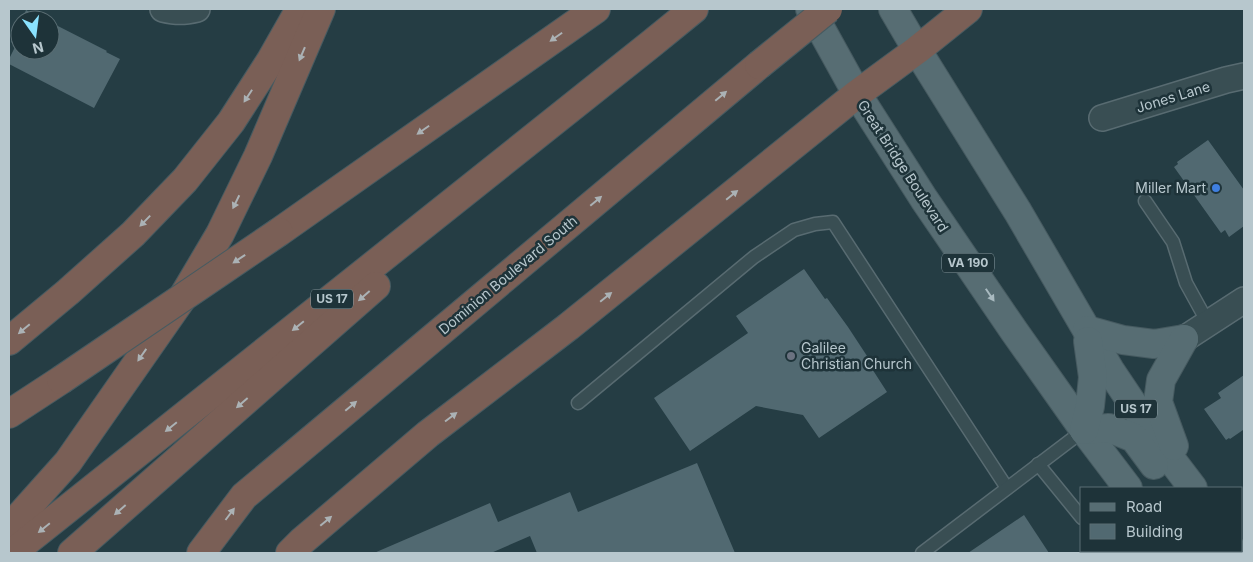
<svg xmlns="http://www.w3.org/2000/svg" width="1253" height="562" font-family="Inter,sans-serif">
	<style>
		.building { fill: #516971 }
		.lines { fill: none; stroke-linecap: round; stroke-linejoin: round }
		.lane-casing { stroke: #586b71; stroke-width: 15 }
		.street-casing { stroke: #586b71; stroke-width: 28 }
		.primary-casing { stroke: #465a60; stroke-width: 30 }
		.highway-casing { stroke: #475b61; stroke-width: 30 }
		.lane { stroke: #394e53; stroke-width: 12 }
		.street { stroke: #394e53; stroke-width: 25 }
		.primary { stroke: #576d73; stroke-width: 28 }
		.highway { stroke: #7a5f56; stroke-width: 28 }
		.highway-bridge-casing { stroke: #475b61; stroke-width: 30; stroke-linecap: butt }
		.highway-bridge { stroke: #7a5f56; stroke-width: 28 }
		.oneway { fill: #abb2b5 }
		.oneway2 { fill: #a9bac0 }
		.shop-dot { fill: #3f7fe0; stroke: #1e3339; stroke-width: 2 }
		.worship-dot { fill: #6b7280; stroke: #1e3339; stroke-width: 2 }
		.labels { text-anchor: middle; stroke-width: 5; stroke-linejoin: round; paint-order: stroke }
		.shield { fill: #1e3339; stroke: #899ba1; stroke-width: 1 }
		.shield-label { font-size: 12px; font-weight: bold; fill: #b7c7cd }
		.street-label { font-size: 14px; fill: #b7c7cd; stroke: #1e3339 }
		.poi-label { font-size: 14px; fill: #b7c7cd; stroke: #1e3339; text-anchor: end }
	</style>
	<rect width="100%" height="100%" fill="#253d44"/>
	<g class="building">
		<polygon points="26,10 45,20 46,20 22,20"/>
		<polygon points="50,22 107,51 106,52 120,59 94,108 9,64 9,59 16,45 11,42 20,23 20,50 50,50"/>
		<polygon points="1208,140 1244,190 1244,226 1229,237 1225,230 1221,233 1174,167 1178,164 1177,162"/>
		<polygon points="804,269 825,299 827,298 848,327 869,359 867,361 887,392 819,438 803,415 756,406 690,451 654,398 748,333 736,316"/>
		<polygon points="1244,375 1244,432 1243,430 1230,439 1229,438 1226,440 1204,409 1221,398 1218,393"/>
		<polygon points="697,463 735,553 537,553 530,536 491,553 374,553 490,503 498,522 570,492 578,512"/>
		<polygon points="1024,515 1049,553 968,553"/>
	</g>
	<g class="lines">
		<defs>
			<g id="lane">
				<polyline points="1145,201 1173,242 1186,283 1208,323"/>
				<polyline points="578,403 754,257 794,230 815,224 833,222 1007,488"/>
				<polyline points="1038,464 1082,518"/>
				<polyline points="1107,551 1108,553"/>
				<polyline points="922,553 1084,430"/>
			</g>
			<g id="street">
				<path d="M163,9c13,3 21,3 34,0"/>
				<polyline points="1102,118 1226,80 1244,76"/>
				<polyline points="1184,339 1244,300"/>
			</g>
			<g id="primary">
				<polyline points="810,9 857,94 924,199 1014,331 1084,430 1128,488"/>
				<polyline points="893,9 917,50 1018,212 1110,370 1161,446 1193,488"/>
				<polyline points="1087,330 1123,340 1154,344 1184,339"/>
				<polyline points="1084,430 1109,428 1134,438 1154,465"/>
				<polyline points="1084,430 1090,406 1093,377 1088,341"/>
				<polyline points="1174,446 1158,402 1161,380 1184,339"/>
				<polyline points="1175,551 1177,553"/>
				<polyline points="1232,551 1236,553"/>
			</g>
			<g id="highway">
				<polyline points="279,232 596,9"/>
				<polyline points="9,341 68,292 133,234 185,180 231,122 271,60 300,9"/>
				<polyline points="9,414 61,380"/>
				<polyline points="9,528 68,462 181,300 220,234 258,156 321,9"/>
				<polyline points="12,553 651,44 694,9"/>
				<polyline points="72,553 376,286"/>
				<polyline points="201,553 244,496 759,65"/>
				<polyline points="290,553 301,542 428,434 568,327 857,94 917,50 968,9"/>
			</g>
		</defs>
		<use href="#lane" class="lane-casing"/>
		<use href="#street" class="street-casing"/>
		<use href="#primary" class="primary-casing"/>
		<use href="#highway" class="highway-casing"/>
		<use href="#lane" class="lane"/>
		<use href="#street" class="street"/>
		<use href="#primary" class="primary"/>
		<use href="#highway" class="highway"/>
		<defs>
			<g id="highway-bridge">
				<polyline points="759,65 828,9"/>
				<polyline points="61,380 279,232"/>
			</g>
		</defs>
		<use href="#highway-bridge" class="highway-bridge-casing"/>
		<use href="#highway-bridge" class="highway-bridge"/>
	</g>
	<defs><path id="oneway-solid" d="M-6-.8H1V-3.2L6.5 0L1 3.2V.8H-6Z" transform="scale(1.25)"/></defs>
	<g class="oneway">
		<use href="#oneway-solid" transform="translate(556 37) rotate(145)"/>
		<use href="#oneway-solid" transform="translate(302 54) rotate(113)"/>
		<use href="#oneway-solid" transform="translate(248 96) rotate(123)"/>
		<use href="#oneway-solid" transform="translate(721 96) rotate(-40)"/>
		<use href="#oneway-solid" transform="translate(423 130) rotate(145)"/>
		<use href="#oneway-solid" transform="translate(732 195) rotate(-39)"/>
		<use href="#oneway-solid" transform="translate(596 201) rotate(-40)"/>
		<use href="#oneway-solid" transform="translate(236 202) rotate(116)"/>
		<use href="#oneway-solid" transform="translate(145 221) rotate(134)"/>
		<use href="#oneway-solid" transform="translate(239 259) rotate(146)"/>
		<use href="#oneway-solid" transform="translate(364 296) rotate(139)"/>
		<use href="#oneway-solid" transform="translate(606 297) rotate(-39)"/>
		<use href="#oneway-solid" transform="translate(298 326) rotate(141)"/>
		<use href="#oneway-solid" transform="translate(24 329) rotate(140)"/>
		<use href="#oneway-solid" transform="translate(142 355) rotate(125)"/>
		<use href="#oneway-solid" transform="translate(242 403) rotate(139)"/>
		<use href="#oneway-solid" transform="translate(351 406) rotate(-40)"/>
		<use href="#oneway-solid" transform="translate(451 417) rotate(-37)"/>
		<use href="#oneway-solid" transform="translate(171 427) rotate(141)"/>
		<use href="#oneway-solid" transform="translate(120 510) rotate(139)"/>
		<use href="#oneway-solid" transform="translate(230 514) rotate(-53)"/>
		<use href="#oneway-solid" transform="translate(326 521) rotate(-40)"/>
		<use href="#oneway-solid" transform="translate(44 528) rotate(141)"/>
	</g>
	<use class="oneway2" href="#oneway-solid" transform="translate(990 295) rotate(56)"/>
	<circle class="shop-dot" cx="1216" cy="188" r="5"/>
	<circle class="worship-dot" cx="791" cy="356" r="5"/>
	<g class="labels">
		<g class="shield">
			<rect x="942" y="253.5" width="52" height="19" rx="4"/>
			<rect x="311" y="289.5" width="42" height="19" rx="4"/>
			<rect x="1115" y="399.5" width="42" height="19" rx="4"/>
		</g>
		<g class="shield-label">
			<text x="968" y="267">VA 190</text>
			<text x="332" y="303">US 17</text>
			<text x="1136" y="413">US 17</text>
		</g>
		<g class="street-label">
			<text transform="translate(1173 97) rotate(-17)" y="5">Jones Lane</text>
			<text transform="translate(903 166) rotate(57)" y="5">Great Bridge Boulevard</text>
			<text transform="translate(508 275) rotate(-40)" y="5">Dominion Boulevard South</text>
		</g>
		<g class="poi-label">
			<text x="1206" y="193">Miller Mart</text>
			<text x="801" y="353" text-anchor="start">Galilee<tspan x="801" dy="16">Christian Church</tspan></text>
		</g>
	</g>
	<rect width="1253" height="562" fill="none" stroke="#b7c7cd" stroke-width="20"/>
	<rect x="1080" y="487" width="162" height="65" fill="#1e3339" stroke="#5b6e74"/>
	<rect x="1090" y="503" width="25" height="8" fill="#576d73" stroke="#5b6e74"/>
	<text x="1126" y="512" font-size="15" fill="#b7c7cd">Road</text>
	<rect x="1090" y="524" width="25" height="15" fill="#516971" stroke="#5b6e74"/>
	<text x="1126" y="537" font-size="15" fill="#b7c7cd">Building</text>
	<g transform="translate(35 35) rotate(166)"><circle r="24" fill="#1e3339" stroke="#5b6e74"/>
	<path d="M0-4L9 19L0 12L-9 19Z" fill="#8ae2fe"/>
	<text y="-8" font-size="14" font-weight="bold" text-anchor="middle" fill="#b7c7cd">N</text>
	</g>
</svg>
